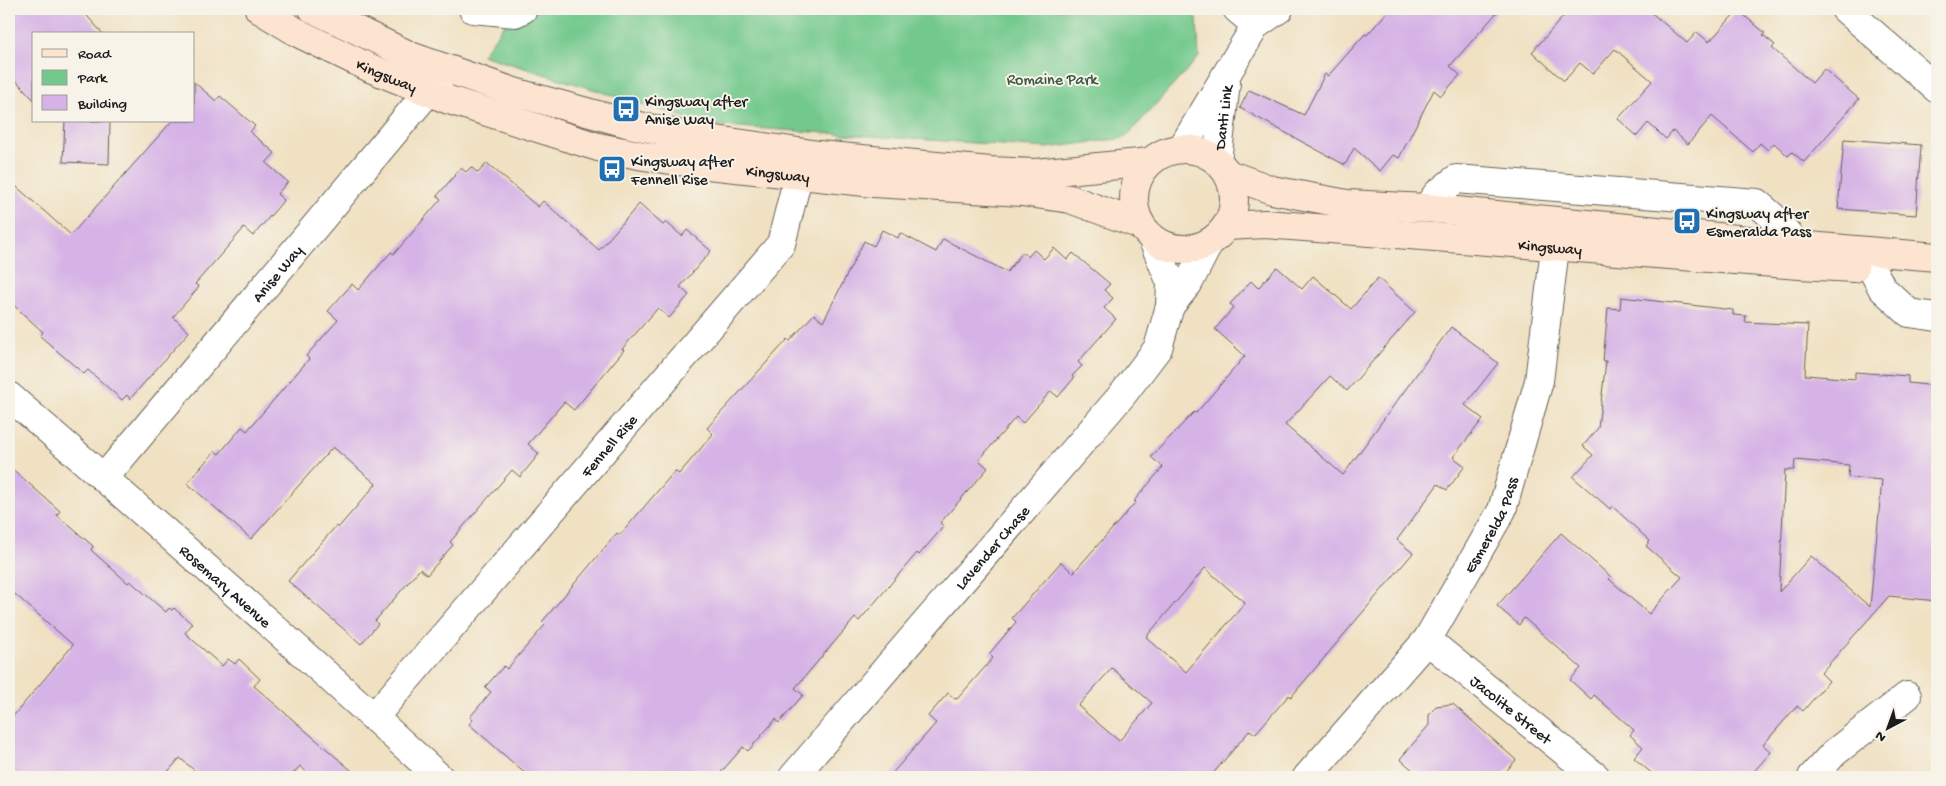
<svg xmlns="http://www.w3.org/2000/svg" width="1946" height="786" font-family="'Gochi Hand',sans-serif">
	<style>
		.green { fill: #73c98d; stroke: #487254 }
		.building { fill: #d6b3e6; fill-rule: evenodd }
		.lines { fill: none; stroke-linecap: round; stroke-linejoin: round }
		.minor-casing { stroke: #666156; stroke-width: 30 }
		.secondary-casing { stroke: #666156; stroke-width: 30 }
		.minor { stroke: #fff; stroke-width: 28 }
		.secondary { stroke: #fde4d1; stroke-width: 28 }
		.labels { text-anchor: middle; stroke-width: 4; stroke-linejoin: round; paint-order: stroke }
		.street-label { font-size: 16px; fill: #1c1c1c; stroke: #f7f3e8 }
		.park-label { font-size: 16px; fill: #3a5944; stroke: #f7f3e8 }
		.poi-label { font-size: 16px; fill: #1c1c1c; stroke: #f7f3e8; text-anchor: start }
	</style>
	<rect width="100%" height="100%" fill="#f7f3e8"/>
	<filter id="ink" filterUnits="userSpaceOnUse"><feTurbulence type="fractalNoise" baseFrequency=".02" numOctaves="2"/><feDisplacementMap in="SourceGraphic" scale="10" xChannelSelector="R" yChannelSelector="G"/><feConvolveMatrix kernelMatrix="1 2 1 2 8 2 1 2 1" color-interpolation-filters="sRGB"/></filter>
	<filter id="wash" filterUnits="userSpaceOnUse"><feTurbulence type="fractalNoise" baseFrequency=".0096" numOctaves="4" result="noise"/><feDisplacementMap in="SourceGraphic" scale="20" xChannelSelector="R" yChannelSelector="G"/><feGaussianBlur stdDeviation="1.12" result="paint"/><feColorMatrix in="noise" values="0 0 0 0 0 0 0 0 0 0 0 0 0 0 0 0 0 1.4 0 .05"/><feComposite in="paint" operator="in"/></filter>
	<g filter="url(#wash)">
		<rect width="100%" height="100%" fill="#f0e1c3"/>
		<polygon class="green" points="539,9 1186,9 1197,19 1199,57 1125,138 1047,148 709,125 482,55 504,25"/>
		<g id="blocks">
			<g class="building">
				<polygon points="9,9 81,9 103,34 34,34 34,100 9,73"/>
				<polygon points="1390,9 1500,9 1450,66 1460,75 1441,96 1434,90 1399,158 1393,155 1380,171 1354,148 1345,165 1240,108 1249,90 1304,115 1325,74 1328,76 1365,34 1367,35"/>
				<polygon points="1570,9 1647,9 1687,43 1697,32 1709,42 1738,10 1765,33 1763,35 1775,45 1772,48 1812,83 1824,69 1859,99 1804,162 1792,152 1788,156 1774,143 1768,150 1760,143 1753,152 1712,116 1688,144 1673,131 1666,139 1648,123 1637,136 1618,119 1652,81 1615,49 1593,74 1580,63 1564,81 1532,52"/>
				<polygon points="194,82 216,101 220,96 255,126 250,132 275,153 266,163 288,182 277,194 284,200 253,236 244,228 195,284 199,287 173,317 189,332 130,399 127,395 122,400 88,370 84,374 40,336 43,332 9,301 9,180 71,235 172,121 194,121"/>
				<polygon points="65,121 110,121 109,164 63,162"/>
				<polygon points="1844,139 1921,145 1916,215 1838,209"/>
				<polygon points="487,163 538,207 543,201 599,250 639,204 663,225 666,222 682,236 687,230 711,251 680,287 689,295 669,318 658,308 622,349 624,350 574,410 564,402 528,444 539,454 520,477 512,470 450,542 453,545 427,575 420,569 375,621 378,624 361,644 288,581 336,526 338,528 376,484 333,447 251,539 187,483 215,451 219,454 242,427 247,431 309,359 306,356 338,320 328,311 352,284 358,290 391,252 394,254 441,199 437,196 461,168 466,172 471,167 478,173"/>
				<polygon points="882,230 898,238 900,233 936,252 943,239 1007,272 1023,252 1028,257 1034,250 1044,259 1054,248 1067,260 1073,253 1110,284 1104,290 1113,298 1104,308 1116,319 1078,362 1082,366 1072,376 1074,378 1058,397 1051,391 1023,423 1016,417 979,460 988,468 940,523 944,526 919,555 917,553 859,621 855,618 795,688 803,695 779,723 776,719 748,751 743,747 717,777 529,777 469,724 473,720 470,717 491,692 485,687 504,666 507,669 545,625 542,622 617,533 620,535 675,471 679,474 713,434 707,428 788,339 790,341 814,314 823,322 864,241 874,246"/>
				<path d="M1277,267l25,22 11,-13 38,33 27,-31 37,34 -68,79 -17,-15 -45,49 58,50 108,-148 47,36 -33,42 18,14 -30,38 12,9 -18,24 -9,-6 -41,56 16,13 -122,144 -2,-2 -34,39 -5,-4 -40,47h-321l47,-54 -8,-7 20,-23 7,6 3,-1 35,-40 -4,-4 27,-32 -4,-4 49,-56 12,11 63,-71 -2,-1 29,-34 -12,-10 43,-45 2,1 49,-57 -30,-27 19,-22 -4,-3 21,-23 7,7zM1205,568l40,35 -59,69 -40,-35zM1112,668l40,35 -33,38 -41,-35z"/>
				<path d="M1621,297l112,13v5l13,1 -1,6 63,3 -3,50 50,4v-7l53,4v7l29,3v215l-48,-5 -68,77 8,8 -26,30 -6,-5 -34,39 8,7 -22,25h-93l-22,-19 9,-11 -13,-12 4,-5 -40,-35 -3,4 -21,-19 11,-12 -57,-50 -5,7 -22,-19 64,-73 50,44 -2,2 40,35 33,-37 -36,-31 4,-5 -38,-35 -2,3 -37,-32 20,-22 -10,-9 15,-18 8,-67h-3l5,-53 12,1zM1795,460l54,5 -1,12 34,3 -12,127 -59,-51 -32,36 6,-122h9z"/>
				<polygon points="9,466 60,511 57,515 93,546 91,550 128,583 130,581 166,612 169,608 172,610 174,608 192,624 185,633 222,666 228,659 235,664 239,659 260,679 254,686 359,777 312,777 300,766 290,777 202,777 180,758 163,777 9,777 9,721 73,645 9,589"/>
				<polygon points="1453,704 1516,760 1501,777 1421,777 1400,759 1429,725 1429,715 1436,706"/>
			</g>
		</g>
	</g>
	<g filter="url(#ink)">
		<use href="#blocks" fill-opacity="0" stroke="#666156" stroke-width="1"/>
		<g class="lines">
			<defs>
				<g id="minor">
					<polyline points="473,9 515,13 523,9"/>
					<polyline points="1237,9 1256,25"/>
					<polyline points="1845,9 1937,89"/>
					<polyline points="1182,148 1256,25 1279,9"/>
					<path id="s1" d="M1217,161l9,-78"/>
					<polyline points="1427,208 1437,194 1456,179 1757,203 1772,216 1797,245"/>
					<polyline points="1872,269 1882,288 1909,313 1937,317"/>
					<polyline points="1170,306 1188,284 1209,243"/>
					<path id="s2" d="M9,396c145,125 289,251 430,381"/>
					<path id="s3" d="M104,478l339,-404"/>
					<path id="s4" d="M1427,640l169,137"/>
					<path id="s5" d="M374,717l407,-473 23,-91"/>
					<path id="s6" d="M793,777l330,-383 35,-46 12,-42 1,-23 -19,-45"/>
					<path id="s7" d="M1307,777l120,-137 75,-130 37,-129 19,-158"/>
					<polyline points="1812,777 1834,753 1907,696"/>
				</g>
				<g id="secondary">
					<path id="s8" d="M259,9l41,25 70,34 79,32 149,47 46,9 54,8 176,19 148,9 48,7 71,26"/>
					<polyline points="313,9 413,57 514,92 630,124 682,135 819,155 990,171 1035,173 1150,162"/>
					<circle cx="1184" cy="199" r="50"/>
					<polyline points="1228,174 1272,190 1347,204 1427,208 1797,245 1937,257"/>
					<path id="s9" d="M1227,226l38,-2 535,41 54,3"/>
				</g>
			</defs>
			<use href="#minor" class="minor-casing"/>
			<use href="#secondary" class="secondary-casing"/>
			<use href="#minor" class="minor"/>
			<use href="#secondary" class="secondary"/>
		</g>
	</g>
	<defs>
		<symbol id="bus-square" viewBox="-11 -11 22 22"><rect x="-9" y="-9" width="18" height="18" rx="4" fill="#1f6fb2" stroke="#f7f3e8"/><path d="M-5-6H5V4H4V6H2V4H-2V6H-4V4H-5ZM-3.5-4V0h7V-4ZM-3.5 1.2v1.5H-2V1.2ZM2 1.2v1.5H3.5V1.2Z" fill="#fff"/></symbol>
	</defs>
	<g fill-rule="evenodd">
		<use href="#bus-square" x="610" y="93" width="32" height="32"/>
		<use href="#bus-square" x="596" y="153" width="32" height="32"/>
		<use href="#bus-square" x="1671" y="205" width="32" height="32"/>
	</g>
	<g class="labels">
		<g class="street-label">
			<text dy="6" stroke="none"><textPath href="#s8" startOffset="144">Kingsway</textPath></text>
			<text dy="6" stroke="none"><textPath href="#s1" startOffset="44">Danti Link</textPath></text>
			<text dy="6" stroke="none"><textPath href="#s8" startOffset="549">Kingsway</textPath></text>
			<text dy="6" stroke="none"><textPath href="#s9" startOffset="324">Kingsway</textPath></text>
			<text dy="6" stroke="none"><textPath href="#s3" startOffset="268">Anise Way</textPath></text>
			<text dy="6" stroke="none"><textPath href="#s5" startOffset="359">Fennell Rise</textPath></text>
			<text dy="6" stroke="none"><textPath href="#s7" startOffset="314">Esmerelda Pass</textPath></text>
			<text dy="6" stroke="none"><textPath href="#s6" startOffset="304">Lavender Chase</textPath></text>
			<text dy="6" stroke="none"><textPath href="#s2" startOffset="288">Rosemary Avenue</textPath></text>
			<text dy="6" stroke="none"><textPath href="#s4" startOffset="109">Jacolite Street</textPath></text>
		</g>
		<g class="park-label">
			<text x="1052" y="84">Romaine Park</text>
		</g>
		<g class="poi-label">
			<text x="645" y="106">Kingsway after<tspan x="645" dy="18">Anise Way</tspan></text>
			<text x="631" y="166">Kingsway after<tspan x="631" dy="18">Fennell Rise</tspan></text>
			<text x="1706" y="218">Kingsway after<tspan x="1706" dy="18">Esmeralda Pass</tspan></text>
		</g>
	</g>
	<rect width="1946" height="786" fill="none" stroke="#f7f3e8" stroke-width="30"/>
	<rect x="32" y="32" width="162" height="90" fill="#f7f3e8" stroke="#9f9d96"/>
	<rect x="42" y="49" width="25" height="8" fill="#fde4d1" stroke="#9f9d96"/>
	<text x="78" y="58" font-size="15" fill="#1c1c1c">Road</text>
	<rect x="42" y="70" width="25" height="15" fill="#73c98d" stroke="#9f9d96"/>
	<text x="78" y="82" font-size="15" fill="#1c1c1c">Park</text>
	<rect x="42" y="95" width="25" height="15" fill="#d6b3e6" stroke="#9f9d96"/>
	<text x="78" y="108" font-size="15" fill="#1c1c1c">Building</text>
	<g transform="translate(1888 728) rotate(221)" stroke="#f7f3e8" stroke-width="4" paint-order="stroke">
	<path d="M0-4L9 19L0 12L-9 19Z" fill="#1c1c1c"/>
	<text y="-8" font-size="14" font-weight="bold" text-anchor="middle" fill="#1c1c1c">N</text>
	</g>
</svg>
